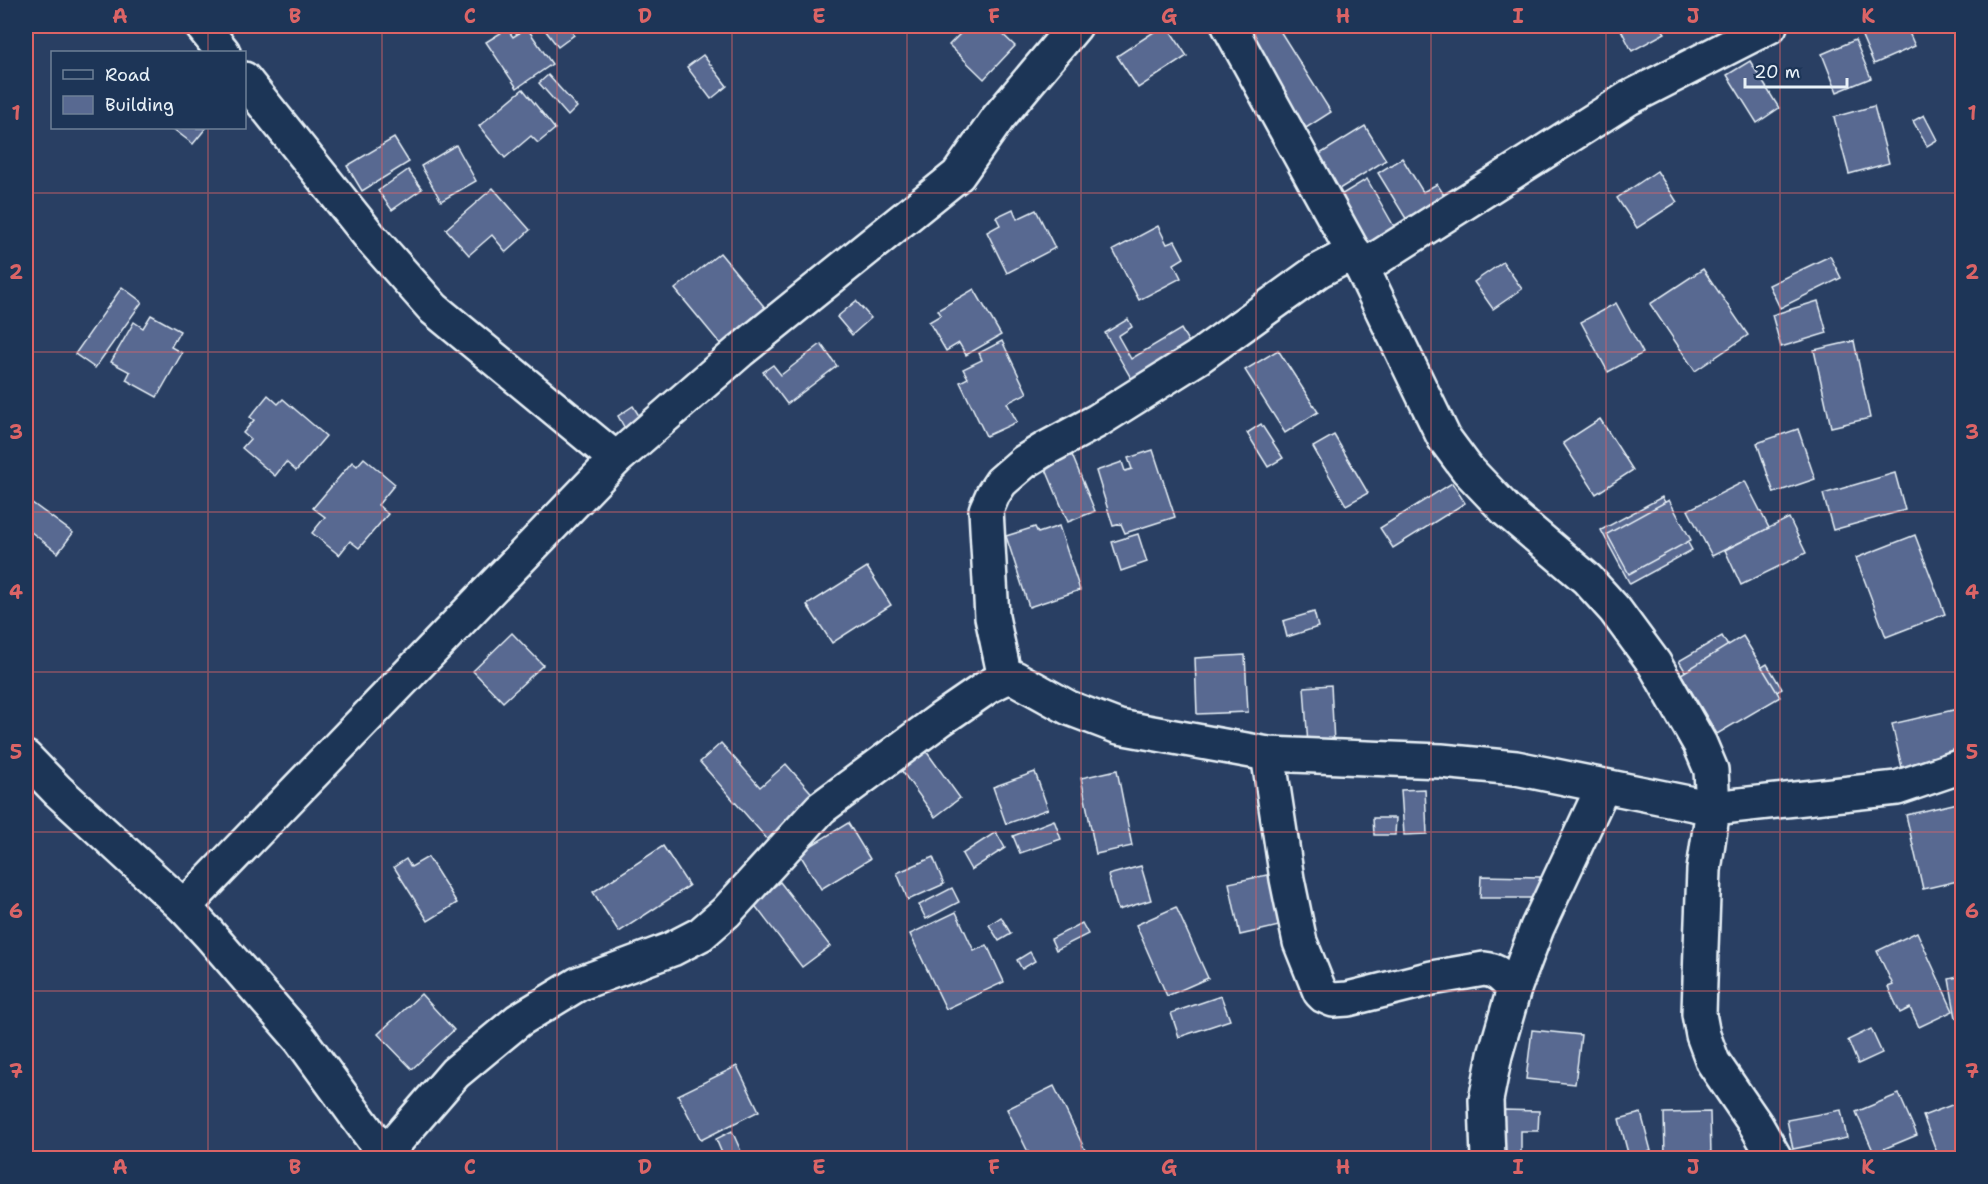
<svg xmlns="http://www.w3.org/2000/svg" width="1988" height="1184" font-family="'Shantell Sans',sans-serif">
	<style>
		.building { fill: #586991; stroke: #e8f1f8; stroke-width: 1.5 }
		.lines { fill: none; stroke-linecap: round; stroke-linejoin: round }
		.minor-casing { stroke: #e8f1f8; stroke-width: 38 }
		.minor { stroke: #1d3557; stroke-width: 33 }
		.grid { fill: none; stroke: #db6466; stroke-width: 1.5; stroke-opacity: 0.55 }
		.neatline { fill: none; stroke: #db6466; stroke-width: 2 }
		.grid-label { font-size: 20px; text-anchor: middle; font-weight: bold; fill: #db6466 }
	</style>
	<rect width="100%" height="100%" fill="#293f63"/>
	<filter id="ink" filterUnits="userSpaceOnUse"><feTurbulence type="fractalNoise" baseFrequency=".0167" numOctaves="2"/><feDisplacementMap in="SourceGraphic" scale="12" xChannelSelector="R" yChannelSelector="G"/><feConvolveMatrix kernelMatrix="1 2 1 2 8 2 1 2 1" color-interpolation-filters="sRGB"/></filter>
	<g filter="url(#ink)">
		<g class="building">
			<polygon points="542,26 567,26 574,35 558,47"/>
			<polygon points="968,26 994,26 1015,46 984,79 949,45"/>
			<polygon points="1163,26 1167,26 1187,56 1138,88 1117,56"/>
			<polygon points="1242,26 1277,26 1331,112 1306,128"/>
			<polygon points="1625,26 1660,26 1665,33 1632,51 1620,28"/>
			<polygon points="1862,26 1891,26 1893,31 1906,26 1915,46 1874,64 1858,27"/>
			<polygon points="527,28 552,64 517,88 486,42 507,29 513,37"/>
			<polygon points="1855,40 1871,78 1837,92 1822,54"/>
			<polygon points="703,55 727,86 711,99 687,67"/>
			<polygon points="1750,61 1779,108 1757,123 1727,75"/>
			<polygon points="548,75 577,107 568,116 539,83"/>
			<polygon points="523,89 555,129 538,143 531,136 505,158 479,126"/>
			<polygon points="1874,106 1889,163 1849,174 1834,117"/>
			<polygon points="1924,115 1937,140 1927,146 1913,121"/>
			<polygon points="1365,126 1386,160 1336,191 1315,157"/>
			<polygon points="172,128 206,128 193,144"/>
			<polygon points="394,138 409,162 362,191 347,166"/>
			<polygon points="456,145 476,181 441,201 421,166"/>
			<polygon points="1402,158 1423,192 1437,184 1451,206 1413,230 1378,173"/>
			<polygon points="408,170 422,189 392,210 378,191"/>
			<polygon points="1657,171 1677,202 1637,228 1617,198"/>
			<polygon points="1367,179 1400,237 1372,253 1339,196"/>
			<polygon points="493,188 530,230 506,252 492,235 469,255 446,229"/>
			<polygon points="1013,209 1017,219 1036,210 1055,248 1007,273 987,232 1000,225 996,217"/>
			<polygon points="1158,226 1167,244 1175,241 1184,258 1174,264 1181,278 1139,300 1113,250"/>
			<polygon points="720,253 771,315 727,352 675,289"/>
			<polygon points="1830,256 1841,278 1780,308 1769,285"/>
			<polygon points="1503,262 1522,289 1493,309 1474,282"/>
			<polygon points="1703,269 1748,335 1695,371 1650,304"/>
			<polygon points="122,287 142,302 95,368 75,354"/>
			<polygon points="974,289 1001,335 966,355 959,343 946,351 929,322 941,315 938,310"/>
			<polygon points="856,301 871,318 852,335 837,317"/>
			<polygon points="1818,301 1827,333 1781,347 1772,315"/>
			<polygon points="1616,303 1643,353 1608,372 1581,322"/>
			<polygon points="151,315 180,331 171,347 182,353 157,397 126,380 130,372 111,362 134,322 143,328"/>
			<polygon points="1128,319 1132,327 1118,336 1131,359 1181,329 1194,351 1135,385 1105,333"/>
			<polygon points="1002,341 1027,393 1007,403 1017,422 986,436 960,382 968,378 963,369 982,360 979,353"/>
			<polygon points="1854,341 1870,418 1831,427 1814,350"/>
			<polygon points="821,344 837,366 787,404 763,372 773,365 781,375"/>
			<polygon points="1278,350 1318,412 1285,433 1245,370"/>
			<polygon points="268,395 278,404 283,399 326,436 296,471 286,462 275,476 242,448 250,439 243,433 254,420 250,417"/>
			<polygon points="633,406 643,422 627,432 618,416"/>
			<polygon points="1600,419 1633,470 1596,494 1563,443"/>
			<polygon points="1261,424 1283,458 1268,467 1247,433"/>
			<polygon points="1798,429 1815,479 1774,493 1757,443"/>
			<polygon points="1334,435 1368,493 1346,505 1313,447"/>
			<polygon points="1153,450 1175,517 1125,533 1121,524 1113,526 1096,471 1122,462 1125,471 1132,469 1128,458"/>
			<polygon points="1072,455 1095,511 1068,522 1045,467"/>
			<polygon points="364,458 395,484 378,505 388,514 359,548 350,541 339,555 312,533 325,517 313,508 352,462 357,466"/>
			<polygon points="1895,473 1905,510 1833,530 1823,494"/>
			<polygon points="1745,481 1769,528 1712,556 1688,510"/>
			<polygon points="1452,483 1465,503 1393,548 1380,528"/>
			<polygon points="1662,497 1692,550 1630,584 1601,530"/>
			<polygon points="28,500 73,533 58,553 26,528 26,503"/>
			<polygon points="1669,500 1691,540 1629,574 1607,534"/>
			<polygon points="1789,518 1806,553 1741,585 1725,550"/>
			<polygon points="1059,526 1080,590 1029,607 1006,536 1035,527 1038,533"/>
			<polygon points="1138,534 1147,562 1121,571 1112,542"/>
			<polygon points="1915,535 1945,614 1886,637 1856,558"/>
			<polygon points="867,567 891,605 832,643 807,605"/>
			<polygon points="1314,612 1318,627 1287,637 1283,621"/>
			<polygon points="512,633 543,665 503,702 473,671"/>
			<polygon points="1722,636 1746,677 1767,664 1782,689 1715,729 1706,712 1698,717 1683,692 1694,686 1679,661"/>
			<polygon points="1743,636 1780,697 1717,734 1681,674"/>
			<polygon points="1245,655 1248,712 1197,714 1195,658"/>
			<polygon points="1331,685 1334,743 1308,745 1304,687"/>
			<polygon points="1962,708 1962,759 1903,772 1892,724"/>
			<polygon points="721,743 760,787 786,764 816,798 768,840 700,762"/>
			<polygon points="926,751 960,798 935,817 901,770"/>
			<polygon points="1117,770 1132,846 1096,854 1081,778"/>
			<polygon points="1035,772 1048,809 1006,824 993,787"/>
			<polygon points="1425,789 1427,834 1404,835 1401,790"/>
			<polygon points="1962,802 1962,880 1923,889 1906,815"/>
			<polygon points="1373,818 1396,818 1395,835 1374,835"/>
			<polygon points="1054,820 1061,839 1020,853 1013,836"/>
			<polygon points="848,823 870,859 821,889 799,853"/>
			<polygon points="996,832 1005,848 971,870 962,854"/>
			<polygon points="663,846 689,886 619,932 593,892"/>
			<polygon points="428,857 457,903 428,921 394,867 406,859 411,867"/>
			<polygon points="933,857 944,884 908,900 897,873"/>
			<polygon points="1141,866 1151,900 1118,910 1108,875"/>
			<polygon points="1272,874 1283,925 1240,935 1229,883"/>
			<polygon points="1481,876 1540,877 1540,898 1480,898"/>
			<polygon points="780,882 830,946 802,967 753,903"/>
			<polygon points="952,888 959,902 926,919 919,905"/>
			<polygon points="1176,907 1208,978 1167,996 1136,925"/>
			<polygon points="956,912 974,951 987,945 1004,982 946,1009 910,934"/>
			<polygon points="1001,917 1011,934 999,941 989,925"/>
			<polygon points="1082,923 1088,934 1056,950 1051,939"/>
			<polygon points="1917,932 1953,1011 1919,1027 1910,1008 1900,1013 1888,987 1893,985 1877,951"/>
			<polygon points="1030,952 1035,961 1022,969 1017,960"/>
			<polygon points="1962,976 1962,1017 1956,1018 1949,979"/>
			<polygon points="421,994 454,1030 412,1069 378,1034"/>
			<polygon points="1221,996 1230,1020 1179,1037 1171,1013"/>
			<polygon points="1871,1029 1882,1053 1858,1064 1848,1040"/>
			<polygon points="1532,1030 1581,1035 1575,1084 1526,1079"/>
			<polygon points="737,1066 759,1111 701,1140 678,1095"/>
			<polygon points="1054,1086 1085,1150 1068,1158 1031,1158 1007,1109"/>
			<polygon points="1899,1094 1917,1135 1874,1153 1856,1112"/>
			<polygon points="1962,1101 1962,1158 1939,1158 1923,1116"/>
			<polygon points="1501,1110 1539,1111 1538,1131 1521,1131 1521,1158 1498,1158"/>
			<polygon points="1841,1110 1847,1138 1793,1149 1787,1120"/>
			<polygon points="1710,1112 1711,1156 1665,1157 1664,1113"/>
			<polygon points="1641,1113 1651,1151 1629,1157 1619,1119"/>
			<polygon points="732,1131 744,1158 724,1158 716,1139"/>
		</g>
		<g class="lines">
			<defs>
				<g id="minor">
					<polyline points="202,26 223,52"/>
					<polyline points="1229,26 1362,268 1444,438 1467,469 1507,511 1587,579 1615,610 1654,663 1700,744 1711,770 1713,808 1704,870 1701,948 1699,1014 1703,1035 1713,1062 1756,1125 1775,1158"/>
					<polyline points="244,79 371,238 434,309 616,459"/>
					<polyline points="1362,268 1629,98 1770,26"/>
					<polyline points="1005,678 992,617 986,510 993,494 1001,482 1024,462 1045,449 1097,421 1197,358 1318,271 1354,252"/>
					<path d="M1268,754l19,125 13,63 20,50 4,4 9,4 15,-1 84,-21 52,-9c14,1 21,10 30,20"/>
					<polyline points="26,758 58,791 184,907 209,934 301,1040 387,1158"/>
					<polyline points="184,907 616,459 740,351 958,175 998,118 1075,26"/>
					<polyline points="385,1154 455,1073 519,1020 578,984 672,949 701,934 726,912 821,808 941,719 989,686 1005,678 1015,678 1069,708 1119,727 1268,754 1441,761 1516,768 1713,808 1897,788 1962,766"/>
					<polyline points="1488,1158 1486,1100 1495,1055 1514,989 1537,928 1603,787"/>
				</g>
			</defs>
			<use href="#minor" class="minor-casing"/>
			<use href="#minor" class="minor"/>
		</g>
	</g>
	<path class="grid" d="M208,26v26M382,26v1132M557,26v1132M732,26v1132M907,26v1132M1081,26v1132M1256,26v1132M1431,26v1132M1606,26v1132M1780,26v1132M208,128v1030M26,193h1936M26,352h1936M26,512h1936M26,672h1936M26,832h1936M26,991h1936"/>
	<rect width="1988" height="1184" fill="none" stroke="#1d3557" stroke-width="66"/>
	<rect x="51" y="51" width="195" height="78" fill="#1d3557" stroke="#6e8097" stroke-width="1.5"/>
	<rect x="63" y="70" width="30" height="9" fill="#1d3557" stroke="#6e8097" stroke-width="1.5"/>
	<text x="105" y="81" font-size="18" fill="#e8f1f8">Road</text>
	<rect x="63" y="96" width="30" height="18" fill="#586991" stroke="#6e8097" stroke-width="1.5"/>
	<text x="105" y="111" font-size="18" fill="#e8f1f8">Building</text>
	<path d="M1745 78v9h102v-9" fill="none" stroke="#e8f1f8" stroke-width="3"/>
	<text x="1754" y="78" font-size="18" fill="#e8f1f8" stroke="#1d3557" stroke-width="4.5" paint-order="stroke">20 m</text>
	<rect x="33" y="33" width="1922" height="1118" class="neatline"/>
	<g class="grid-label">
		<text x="120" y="23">A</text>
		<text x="295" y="23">B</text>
		<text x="470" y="23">C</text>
		<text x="645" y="23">D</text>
		<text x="819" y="23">E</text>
		<text x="994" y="23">F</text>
		<text x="1169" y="23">G</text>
		<text x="1343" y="23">H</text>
		<text x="1518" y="23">I</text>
		<text x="1693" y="23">J</text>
		<text x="1868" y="23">K</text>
		<text x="16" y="120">1</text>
		<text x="1972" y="120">1</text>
		<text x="16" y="279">2</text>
		<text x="1972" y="279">2</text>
		<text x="16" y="439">3</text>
		<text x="1972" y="439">3</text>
		<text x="16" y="599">4</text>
		<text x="1972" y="599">4</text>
		<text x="16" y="759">5</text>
		<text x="1972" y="759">5</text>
		<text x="16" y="918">6</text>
		<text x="1972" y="918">6</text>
		<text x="16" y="1078">7</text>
		<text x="1972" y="1078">7</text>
		<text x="120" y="1174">A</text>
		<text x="295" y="1174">B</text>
		<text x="470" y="1174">C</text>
		<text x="645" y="1174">D</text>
		<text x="819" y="1174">E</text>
		<text x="994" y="1174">F</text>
		<text x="1169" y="1174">G</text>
		<text x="1343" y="1174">H</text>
		<text x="1518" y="1174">I</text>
		<text x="1693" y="1174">J</text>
		<text x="1868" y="1174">K</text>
	</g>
</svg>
